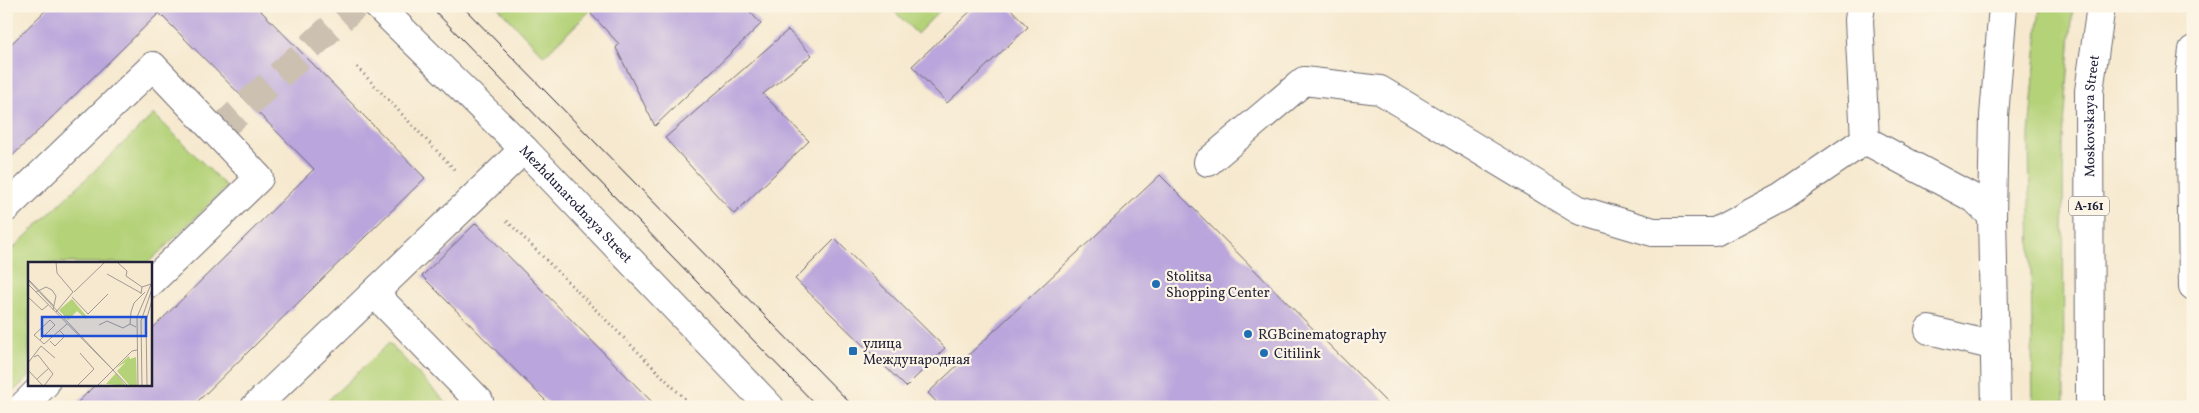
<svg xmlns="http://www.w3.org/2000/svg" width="2199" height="413" font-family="Vollkorn,serif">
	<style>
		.green { fill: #b4d278; stroke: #6b7a5a }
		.building { fill: #baa5dc }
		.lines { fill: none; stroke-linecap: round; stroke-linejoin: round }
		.minor-tunnel { stroke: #ccc1b1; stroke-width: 28; stroke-dasharray: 28 14; stroke-linecap: butt }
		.minor-casing { stroke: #6c686f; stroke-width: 30 }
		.highway-casing { stroke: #6c686f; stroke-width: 30 }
		.path { stroke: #6c686f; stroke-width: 3; stroke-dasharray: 1 4; stroke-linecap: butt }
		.minor { stroke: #fff; stroke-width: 28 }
		.highway { stroke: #fff; stroke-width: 28 }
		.tram { stroke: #22223b; stroke-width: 1 }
		.poi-dot { fill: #1f6fb2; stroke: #fcf5e5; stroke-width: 2 }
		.labels { text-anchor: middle; stroke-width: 4.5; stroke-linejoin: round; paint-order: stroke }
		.shield { fill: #fcf5e5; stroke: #63616e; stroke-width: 1 }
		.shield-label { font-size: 12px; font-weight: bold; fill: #22223b }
		.street-label { font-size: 14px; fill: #22223b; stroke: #fcf5e5 }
		.poi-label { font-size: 14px; fill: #22223b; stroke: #fcf5e5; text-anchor: start }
		.inset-road { fill: none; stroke: #a19994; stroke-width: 1 }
		.view { fill: #1d4ed8; fill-opacity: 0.15; stroke: #1d4ed8; stroke-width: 2.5 }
		.inset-edge { fill: none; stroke: #22223b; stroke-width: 2.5 }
	</style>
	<rect width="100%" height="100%" fill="#fcf5e5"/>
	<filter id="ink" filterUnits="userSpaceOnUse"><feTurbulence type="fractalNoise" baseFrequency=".02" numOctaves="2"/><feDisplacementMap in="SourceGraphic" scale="10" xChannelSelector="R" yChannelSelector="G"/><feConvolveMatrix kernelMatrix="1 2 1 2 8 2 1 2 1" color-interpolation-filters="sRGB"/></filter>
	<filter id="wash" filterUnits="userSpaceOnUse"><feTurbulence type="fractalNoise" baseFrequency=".0096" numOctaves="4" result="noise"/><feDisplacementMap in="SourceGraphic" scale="20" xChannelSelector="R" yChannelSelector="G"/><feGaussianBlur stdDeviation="1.12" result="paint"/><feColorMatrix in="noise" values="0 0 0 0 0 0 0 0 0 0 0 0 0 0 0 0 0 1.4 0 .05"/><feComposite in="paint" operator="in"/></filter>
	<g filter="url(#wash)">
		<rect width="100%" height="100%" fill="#f6e9cf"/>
		<g class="green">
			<polygon points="497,6 595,6 544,56"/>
			<polygon points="889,6 944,6 917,34"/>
			<polygon points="2040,6 2073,6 2063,140 2064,407 2033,407 2029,135"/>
			<polygon points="154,114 227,187 148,263 29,263 29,377 6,398 6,255"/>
			<polygon points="389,343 450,407 321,407"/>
		</g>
		<g id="blocks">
			<g class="building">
				<polygon points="50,6 256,6 425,178 192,407 73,407 96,384 150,384 150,331 314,169 159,13 6,162 6,49"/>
				<polygon points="600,6 745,6 761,24 655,126 616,48 619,44 591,14"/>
				<polygon points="976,6 1008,6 1028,27 947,103 912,66"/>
				<polygon points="788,30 812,55 763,94 809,141 734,214 665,138"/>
				<polygon points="1160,175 1391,407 941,407 928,393"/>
				<polygon points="476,223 657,407 552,407 422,276"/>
				<polygon points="835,239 945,348 906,387 795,279"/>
			</g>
		</g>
	</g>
	<g filter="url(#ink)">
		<use href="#blocks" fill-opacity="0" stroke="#6c686f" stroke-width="1"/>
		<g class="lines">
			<polyline class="minor-tunnel" points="217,132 355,6"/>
			<defs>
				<g id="minor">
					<path id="s1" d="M378,6l146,143 246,258"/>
					<polyline points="1861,6 1859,20 1865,140 1975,199 1992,216"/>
					<polyline points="2193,50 2190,74 2193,286"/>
					<polyline points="1208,162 1304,81 1380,90 1579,210 1653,232 1715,232 1783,196 1865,140"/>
					<polyline points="6,208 153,66 259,178 150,283"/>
					<polyline points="375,294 479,401 474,407"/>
					<polyline points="1929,330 1995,346"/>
					<polyline points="22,407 45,384"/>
					<polyline points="255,407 524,149"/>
				</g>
				<g id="highway">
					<polyline points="1996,407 1992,216 1994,116 2003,6"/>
					<path id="s2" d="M2090,407l-1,-316 12,-85"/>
				</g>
			</defs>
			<use href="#minor" class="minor-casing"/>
			<use href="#highway" class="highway-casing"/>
			<g class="path">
				<polyline points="357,67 455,170"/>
				<polyline points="507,221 693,407"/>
			</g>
			<use href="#minor" class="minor"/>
			<use href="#highway" class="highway"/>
			<g class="tram">
				<polyline points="430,6 818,407"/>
				<polyline points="462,6 854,407"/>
			</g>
		</g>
	</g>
	<g class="poi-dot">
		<circle cx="1156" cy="284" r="5"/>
		<circle cx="1248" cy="334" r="5"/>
		<rect x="848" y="346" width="10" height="10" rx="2.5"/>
		<circle cx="1264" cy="353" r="5"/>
	</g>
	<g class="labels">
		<rect class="shield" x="2069" y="196.5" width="40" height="19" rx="4"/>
		<g class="shield-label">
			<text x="2089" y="210">А-161</text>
		</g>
		<g class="street-label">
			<text dy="5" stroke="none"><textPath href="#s2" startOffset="291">Moskovskaya Street</textPath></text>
			<text dy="5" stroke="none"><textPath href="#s1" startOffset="280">Mezhdunarodnaya Street</textPath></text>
		</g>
		<g class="poi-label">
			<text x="1166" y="281">Stolitsa<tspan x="1166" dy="16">Shopping Center</tspan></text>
			<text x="1258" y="339">RGBcinematography</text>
			<text x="863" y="348">улица<tspan x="863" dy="16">Международная</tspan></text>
			<text x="1274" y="358">Citilink</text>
		</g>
	</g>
	<g transform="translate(28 262)">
		<rect width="124" height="124" fill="#f6e9cf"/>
		<path d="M44,37l15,18 -1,2 -9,-8 -9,9 -9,-10zM101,94l1,3 6,-2 1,29h-7l-13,-15 9,-9 -10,6zM88,111l4,5 6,8 -20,-2z" fill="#b4d278"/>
		<path class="inset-road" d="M89,0l10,9 -1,5 16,11M79,12l34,19M0,17l26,27M0,18l100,106M0,22l85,86M8,30l10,-5 6,3 4,6 -3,14M46,30l31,-30M113,32l1,-7 9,-3M0,35l14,13 6,-5M44,35l16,17 20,-20M28,50l17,-20 -16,-19 -1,-11M71,63l8,-4 16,7 7,-4M108,65l-6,-3 1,-12 3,-9 11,-11M12,78l15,-15 -5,-5 -16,15 10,9 23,-20M22,79l5,5 10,-10 -5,-5M6,95l4,-2 15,19 -9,12M0,101l13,-17 14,12M0,108l15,16M9,117l12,-11M49,124l17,-17 -14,-16M69,124l35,-35 5,-1M110,124l-1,-69 15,-35M114,124l-1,-65 11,-32M119,124l-1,-65 6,-21"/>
		<path class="view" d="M14,55h104v19h-104z"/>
		<rect width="124" height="124" class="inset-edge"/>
	</g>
	<rect width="2199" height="413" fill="none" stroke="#fcf5e5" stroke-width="25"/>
</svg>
